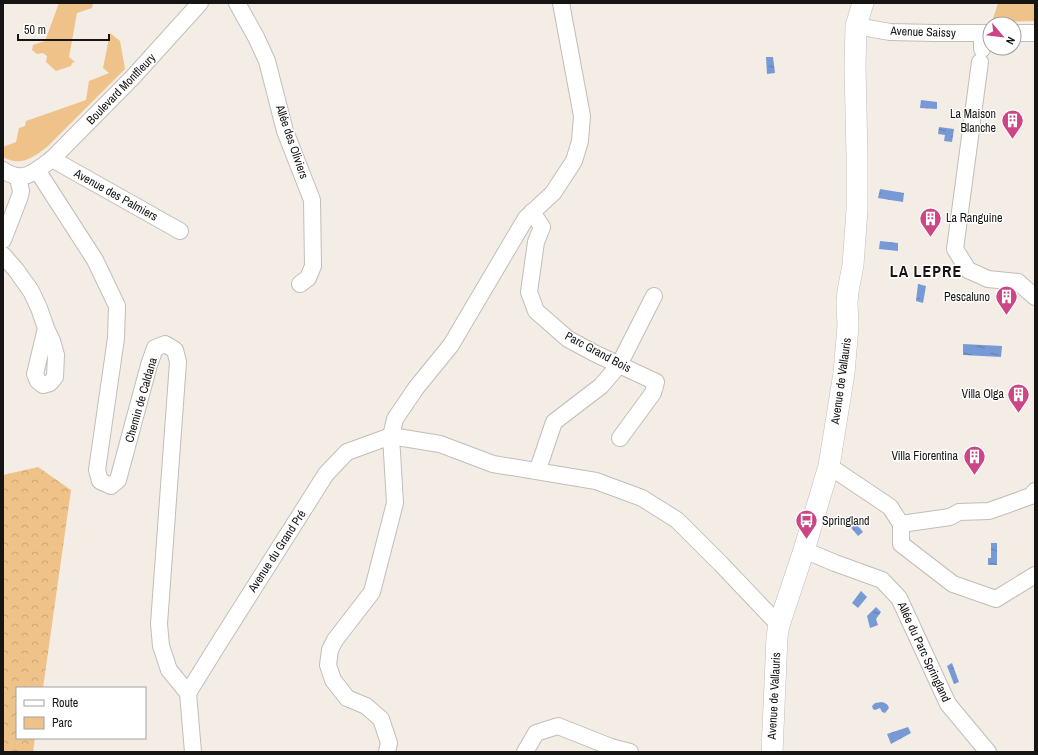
<svg xmlns="http://www.w3.org/2000/svg" width="1038" height="755" font-family="'Archivo Narrow',sans-serif">
	<style>
		.forest { fill: url(#forest-crowns) }
		.green { fill: #efc28a }
		.water { fill: url(#water-ripples) }
		.lines { fill: none; stroke-linecap: round; stroke-linejoin: round }
		.minor-casing { stroke: #c2bdb6; stroke-width: 18 }
		.major-casing { stroke: #c2bdb6; stroke-width: 22 }
		.minor { stroke: #fff; stroke-width: 16 }
		.major { stroke: #fff; stroke-width: 21 }
		.labels { text-anchor: middle; stroke-width: 3; stroke-linejoin: round; paint-order: stroke }
		.street-label { font-size: 12px; fill: #171513; stroke: #fff }
		.poi-label { font-size: 12px; fill: #171513; stroke: #fff; text-anchor: end }
		.district-label { font-size: 16px; font-weight: bold; letter-spacing: 1px; fill: #171513; stroke: #fff }
	</style>
	<defs>
		<pattern id="forest-crowns" width="20" height="18" patternUnits="userSpaceOnUse"><rect width="20" height="18" fill="#efc28a"/><path d="M2 6a3 3 0 1 1 6 0M12 15a3 3 0 1 1 6 0" fill="none" stroke="#cca676"/></pattern>
		<pattern id="water-ripples" width="26" height="14" patternUnits="userSpaceOnUse"><rect width="26" height="14" fill="#7799d6"/><path d="M2 4q2-2 4 0t4 0M15 11q2-2 4 0t4 0" fill="none" stroke="#617cac"/></pattern>
	</defs>
	<rect width="100%" height="100%" fill="#f3ede6"/>
	<polygon class="forest" points="38,467 71,490 43,688 17,688 17,738 35,738 33,752 3,752 3,475"/>
	<g class="green">
		<polygon points="59,3 93,3 92,8 77,13 69,57 75,62 72,63 71,66 56,71 46,62 47,56 43,53 37,54 32,50 33,45 45,41"/>
		<polygon points="998,3 1035,3 1035,21 992,22"/>
		<path d="M110,33l10,8 5,28 -78,78c-15,11 -26,20 -44,10v-10l13,-5 3,-14 6,-2 1,-5 60,-21 3,-19 20,-8 -6,-5z"/>
	</g>
	<g class="water">
		<polygon points="766,57 773,57 775,73 767,74"/>
		<polygon points="921,100 937,102 937,109 920,108"/>
		<polygon points="939,127 954,129 952,142 944,141 945,135 938,134"/>
		<polygon points="880,189 904,193 903,202 878,198"/>
		<polygon points="880,241 898,243 898,251 879,249"/>
		<polygon points="918,284 926,286 923,303 916,301"/>
		<polygon points="963,344 1002,346 1001,357 963,355"/>
		<polygon points="853,520 863,532 858,536 848,524"/>
		<polygon points="991,543 997,543 997,565 988,565 988,558 991,558"/>
		<polygon points="861,591 867,597 858,608 852,603"/>
		<polygon points="876,607 881,612 876,619 878,625 870,628 867,616"/>
		<polygon points="952,663 959,682 954,684 947,666"/>
		<path d="M882,702c3,1 6,2 7,6l-4,5 -3,-1 -2,-4 -5,2 -2,-1 -1,-3 3,-3z"/>
		<polygon points="908,727 911,733 891,744 887,734"/>
	</g>
	<g class="lines">
		<defs>
			<g id="minor">
				<polyline points="237,3 256,37 267,61 285,131 312,200 313,266 308,278 300,284"/>
				<polyline points="856,26 890,32 935,33 990,33"/>
				<polyline points="1014,33 1035,33"/>
				<polyline points="982,49 982,33"/>
				<polyline points="980,62 955,249 968,270 988,279 1018,282 1035,297"/>
				<polyline points="52,159 180,231"/>
				<path d="M3,170c20,14 32,2 49,-11l81,-82 67,-74"/>
				<polyline points="37,170 95,260 117,306 116,338 97,470 100,481 111,486 118,480 149,365 155,348 165,344 175,350 178,362 159,624 161,646 169,670 188,693 193,752"/>
				<polyline points="532,212 542,227 536,242 529,292 536,311 568,339 596,354 656,382 653,393 620,438"/>
				<polyline points="3,240 20,196 21,191 18,178"/>
				<polyline points="3,255 16,270 31,291 39,308 46,328 52,341 56,355 55,377 50,383 43,385 38,381 35,374 46,328"/>
				<polyline points="539,466 554,422 601,386 619,365 654,296"/>
				<polyline points="829,466 890,507 901,524 901,544 953,584 996,599 1035,575"/>
				<polyline points="901,524 950,517 959,512 989,511 1031,496 1035,491"/>
				<polyline points="804,550 835,563 882,580 899,598 948,704 988,752"/>
				<polyline points="188,693 219,643 326,474 347,452 391,436 440,444 493,464 596,481 642,498 677,520 721,564 779,625"/>
				<polyline points="387,752 389,743 381,719 366,706 347,698 333,680 328,665 330,650 335,640 372,592 395,503 391,436 395,419 416,388 451,345 526,218 553,193 574,161 580,141 582,116 561,3"/>
				<polyline points="525,752 536,733 558,726 611,747 630,752"/>
			</g>
			<polyline id="major" points="772,752 777,637 779,625 804,550 829,466 844,373 848,326 847,303 848,291 853,265 857,210 857,156 855,65 856,26 863,3"/>
		</defs>
		<use href="#minor" class="minor-casing"/>
		<use href="#major" class="major-casing"/>
		<use href="#minor" class="minor"/>
		<use href="#major" class="major"/>
	</g>
	<defs>
		<symbol id="building-pin" viewBox="-11 -11 22 30"><path d="M0 17L-7.5 6A9.5 9.5 0 1 1 7.5 6Z" fill="#cc4685" stroke="#fff"/><path d="M-4-6H4V6H1V3H-1V6H-4ZM-2.5-4.3h1.7v1.8h-1.7ZM.8-4.3h1.7v1.8H.8ZM-2.5-1h1.7V.8h-1.7ZM.8-1h1.7V.8H.8Z" fill="#fff"/></symbol>
		<symbol id="bus-pin" viewBox="-11 -11 22 30"><path d="M0 17L-7.5 6A9.5 9.5 0 1 1 7.5 6Z" fill="#cc4685" stroke="#fff"/><path d="M-5-6H5V4H4V6H2V4H-2V6H-4V4H-5ZM-3.5-4V0h7V-4ZM-3.5 1.2v1.5H-2V1.2ZM2 1.2v1.5H3.5V1.2Z" fill="#fff"/></symbol>
	</defs>
	<g fill-rule="evenodd">
		<use href="#building-pin" x="1000" y="108" width="25" height="34"/>
		<use href="#building-pin" x="918" y="206" width="25" height="34"/>
		<use href="#building-pin" x="994" y="284" width="25" height="34"/>
		<use href="#building-pin" x="1006" y="382" width="25" height="34"/>
		<use href="#building-pin" x="962" y="444" width="25" height="34"/>
		<use href="#bus-pin" x="794" y="508" width="25" height="34"/>
	</g>
	<g class="labels">
		<g class="street-label">
			<text transform="translate(923 32) rotate(2)" y="4">Avenue Saissy</text>
			<text transform="translate(121 89) rotate(-46)" y="4">Boulevard Montfleury</text>
			<text transform="translate(292 142) rotate(71)" y="4">Allée des Oliviers</text>
			<text transform="translate(116 195) rotate(29)" y="4">Avenue des Palmiers</text>
			<text transform="translate(598 352) rotate(28)" y="4">Parc Grand Bois</text>
			<text transform="translate(841 381) rotate(-82)" y="4">Avenue de Vallauris</text>
			<text transform="translate(141 400) rotate(-74)" y="4">Chemin de Caldana</text>
			<text transform="translate(277 551) rotate(-57)" y="4">Avenue du Grand Pré</text>
			<text transform="translate(924 652) rotate(65)" y="4">Allée du Parc Springland</text>
			<text transform="translate(774 696) rotate(-87)" y="4">Avenue de Vallauris</text>
		</g>
		<g class="poi-label">
			<text x="996" y="118">La Maison<tspan x="996" dy="14">Blanche</tspan></text>
			<text x="946" y="222" text-anchor="start">La Ranguine</text>
			<text x="990" y="301">Pescaluno</text>
			<text x="1004" y="398">Villa Olga</text>
			<text x="958" y="460">Villa Fiorentina</text>
			<text x="822" y="525" text-anchor="start">Springland</text>
		</g>
		<g class="district-label">
			<text x="926" y="277">LA LEPRE</text>
		</g>
	</g>
	<rect width="1038" height="755" fill="none" stroke="#171513" stroke-width="8"/>
	<rect x="16" y="687" width="130" height="52" fill="#ffffff" stroke="#a2a1a1"/>
	<rect x="24" y="700" width="20" height="6" fill="#ffffff" stroke="#a2a1a1"/>
	<text x="52" y="707" font-size="12" fill="#171513">Route</text>
	<rect x="24" y="717" width="20" height="12" fill="#efc28a" stroke="#a2a1a1"/>
	<text x="52" y="727" font-size="12" fill="#171513">Parc</text>
	<g transform="translate(1002 36) rotate(118)"><circle r="19" fill="#ffffff" stroke="#a2a1a1"/>
	<path d="M0-3L7 15L0 10L-7 15Z" fill="#cc4685"/>
	<text y="-6" font-size="11" font-weight="bold" text-anchor="middle" fill="#171513">N</text>
	</g>
	<path d="M18 34v6h91v-6" fill="none" stroke="#171513" stroke-width="2"/>
	<text x="24" y="34" font-size="12" fill="#171513" stroke="#ffffff" stroke-width="3" paint-order="stroke">50 m</text>
</svg>
